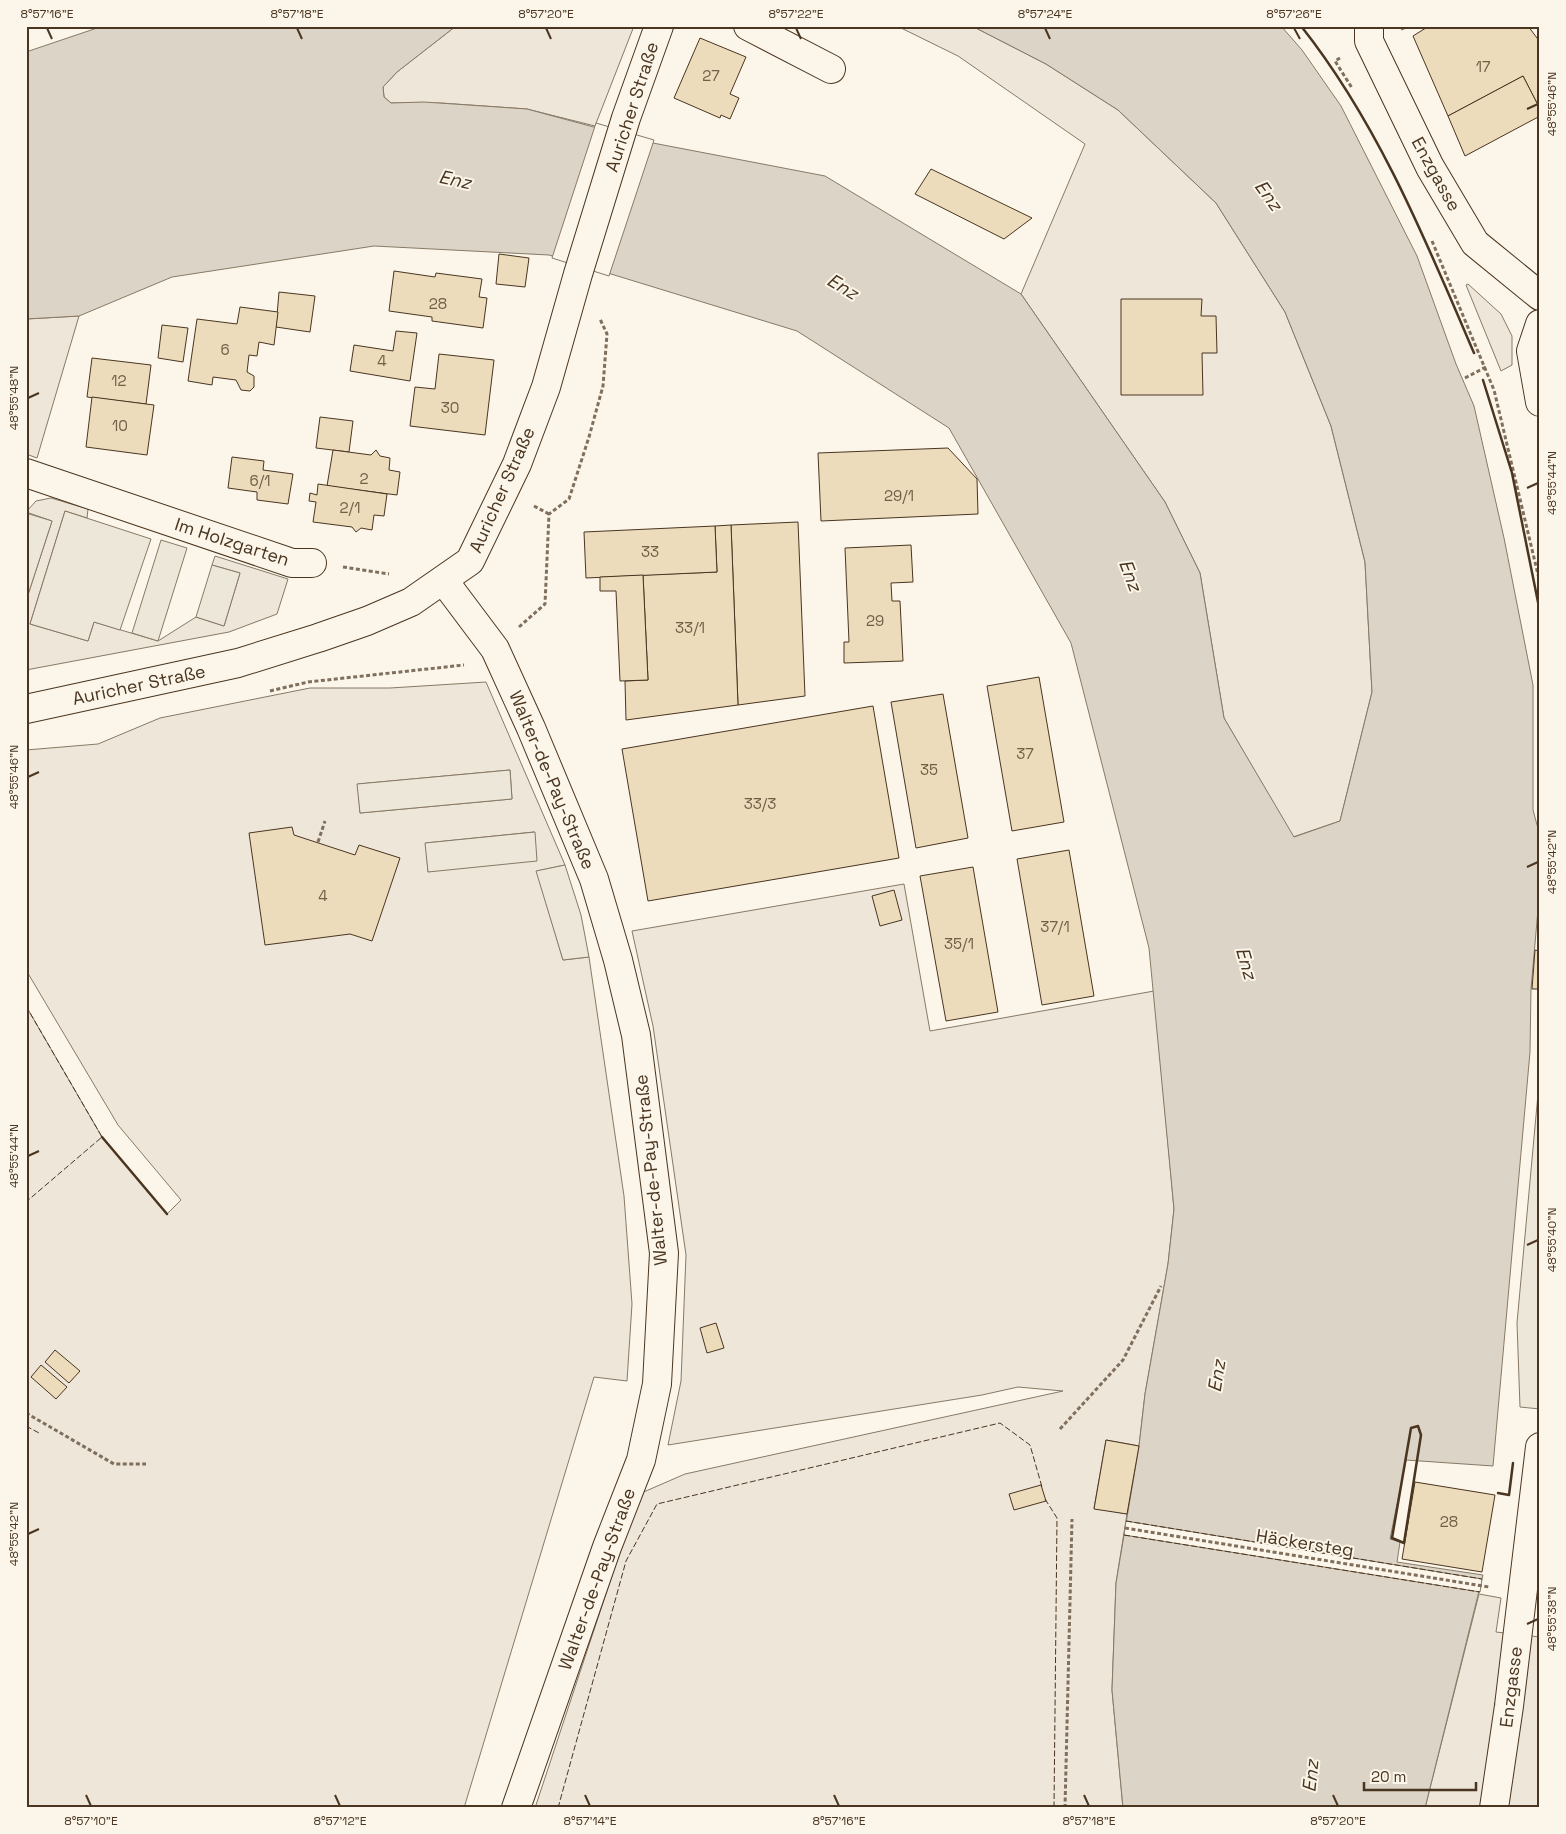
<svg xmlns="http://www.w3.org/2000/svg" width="1566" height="1834" font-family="'Space Grotesk',sans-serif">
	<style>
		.green { fill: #ede6d9; stroke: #887966; fill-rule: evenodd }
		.parking { fill: #ede7d9; stroke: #887966 }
		.water { fill: #dcd4c6; stroke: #887966 }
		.pier { fill: #fbf6e9; stroke: #887966 }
		.building { fill: #ecdcbc; stroke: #4a3520 }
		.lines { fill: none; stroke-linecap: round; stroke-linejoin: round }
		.minor-casing { stroke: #4a3520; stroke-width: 30 }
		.path { stroke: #7f6f5c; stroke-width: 3; stroke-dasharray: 4 2.5; stroke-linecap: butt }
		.minor { stroke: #fbf6e9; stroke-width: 28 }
		.fence { stroke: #4a3520; stroke-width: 1; stroke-dasharray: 6 2.5; stroke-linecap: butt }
		.wall { stroke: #4a3520; stroke-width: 2.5 }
		.ticks { fill: none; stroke: #4a3520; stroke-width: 2 }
		.labels { text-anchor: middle; stroke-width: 4; stroke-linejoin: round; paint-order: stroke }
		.number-label { font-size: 15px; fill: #725f47 }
		.street-label { font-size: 18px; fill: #4a3520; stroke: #fbf6e9 }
		.water-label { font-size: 19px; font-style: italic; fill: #4a3520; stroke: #fbf6e9 }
		.neatline { fill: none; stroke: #4a3520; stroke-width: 2 }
		.ticks-label { font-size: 12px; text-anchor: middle; fill: #4a3520 }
	</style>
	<rect width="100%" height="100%" fill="#fbf6e9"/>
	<g class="green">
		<polygon points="456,26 634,26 595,126 527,109 441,103 391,103 384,97 383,87 397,72"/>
		<polygon points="897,26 972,26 1046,64 1118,110 1216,203 1285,312 1331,426 1365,562 1372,692 1340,821 1293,837 1224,718 1200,573 1165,502 1021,294 1085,144 958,56"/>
		<polygon points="1468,284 1501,314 1512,336 1512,365 1501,371 1466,285"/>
		<polygon points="79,316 37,458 26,454 26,319"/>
		<polygon points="51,498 88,509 87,518 65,511 30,624 88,641 94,622 158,641 196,617 224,626 240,573 212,565 215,556 288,579 277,614 229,632 26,670 26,601 52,521 26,512 36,501"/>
		<path d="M486,682l79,183 -28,6 26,89 26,-3 35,239 8,108 -5,77 -33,-4 -130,431h-438v-802l76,131 65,77 14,-14 -63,-75 -92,-155v-220l72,-6 62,-26 150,-30h80zM510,770l2,29 -152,14 -2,-29zM534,832l-106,40v-1l-2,-28z"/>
		<polygon points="904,884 930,1031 1154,991 1174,1209 1168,1264 1145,1394 1139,1446 1106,1440 1094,1508 1127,1514 1116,1583 1112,1690 1123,1808 535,1808 639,1494 685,1474 1063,1391 1018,1387 982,1395 668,1445 681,1381 686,1255 653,1026 632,931"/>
		<polygon points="1479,1594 1501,1598 1496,1632 1540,1637 1540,1808 1425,1808"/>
	</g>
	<g class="parking">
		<polygon points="65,511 151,539 120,630 94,622 88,641 30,624"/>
		<polygon points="26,513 52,521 26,601"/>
		<polygon points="161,540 187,548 158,641 132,633"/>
		<polygon points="212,565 240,573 224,626 196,617"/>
		<polygon points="510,770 512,799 360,813 357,784"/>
		<polygon points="535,832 537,861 428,872 425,843"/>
		<polygon points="565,865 581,915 589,957 563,960 536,871"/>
		<polygon points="1539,1083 1540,1083 1540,1409 1520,1407 1517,1323"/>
	</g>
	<polygon class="water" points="103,26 456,26 397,72 383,87 384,97 391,103 424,102 527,109 653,143 825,176 1021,294 1165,502 1200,573 1224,718 1294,837 1340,821 1372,692 1365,562 1331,426 1285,312 1216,203 1118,110 1046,64 972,26 1281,26 1302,50 1341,106 1417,256 1456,364 1474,406 1504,538 1533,685 1533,810 1540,836 1540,887 1531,989 1530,1052 1493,1466 1406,1460 1390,1539 1400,1542 1397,1562 1483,1575 1425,1808 1123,1808 1112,1690 1116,1583 1139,1446 1145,1394 1168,1264 1174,1209 1149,948 1071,643 949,428 797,331 549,255 374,246 172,277 79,316 26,319 26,52"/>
	<g class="pier">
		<polygon points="596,123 654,140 609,276 552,258"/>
		<polygon points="1126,1521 1482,1579 1480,1592 1124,1535"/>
	</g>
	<g class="building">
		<polygon points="1429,26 1528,26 1540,42 1540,109 1523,76 1448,116 1413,36"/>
		<polygon points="700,38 746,57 730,94 739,98 730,119 721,115 720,118 674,98"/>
		<polygon points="1523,76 1540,109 1540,116 1465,156 1448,116"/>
		<polygon points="931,169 1032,218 1004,239 915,194"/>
		<polygon points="499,254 529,258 525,287 496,284"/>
		<polygon points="394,271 435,277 436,273 482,279 479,297 487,298 483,328 432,321 432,317 389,311"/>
		<polygon points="279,292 315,296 310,332 276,327"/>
		<polygon points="1121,299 1202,299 1201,316 1216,316 1217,353 1202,353 1203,395 1121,395"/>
		<polygon points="240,307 278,312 274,345 259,342 257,356 249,355 247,372 254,376 254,387 250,391 241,390 236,380 213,377 212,385 188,381 197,319 237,324"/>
		<polygon points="162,325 188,328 183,362 158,358"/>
		<polygon points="396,331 417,333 410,381 350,371 354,345 393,351"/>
		<polygon points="439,354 494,360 485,435 410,426 415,387 435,389"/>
		<polygon points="92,358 151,365 146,404 87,397"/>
		<polygon points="92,397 154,405 147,455 86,447"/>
		<polygon points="320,417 353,421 349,452 316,448"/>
		<polygon points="948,448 977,479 978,514 821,521 818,453"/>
		<polygon points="333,450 371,455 376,450 380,456 390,458 389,470 400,472 397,495 327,486"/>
		<polygon points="232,457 264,461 263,470 293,474 288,504 257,500 257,492 228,488"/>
		<polygon points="318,484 387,494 384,516 374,515 372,530 361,528 356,532 352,527 313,522 316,502 309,501 310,493 317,495"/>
		<polygon points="798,522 805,696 738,705 731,525"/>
		<polygon points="731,525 738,705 626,720 625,681 648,680 643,575 717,572 715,526"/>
		<polygon points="715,526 717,572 586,578 584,532"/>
		<polygon points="911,545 913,582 891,583 892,601 900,601 903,661 844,663 844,642 849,642 845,548"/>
		<polygon points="643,575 648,680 620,681 616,591 600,591 600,577"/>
		<polygon points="1039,677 1064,822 1012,831 987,686"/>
		<polygon points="943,694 968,838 916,848 891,702"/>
		<polygon points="873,706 899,858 648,901 622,749"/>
		<polygon points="292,827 294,835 355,855 359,845 400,858 372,941 350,934 265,945 249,833"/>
		<polygon points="1069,850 1094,996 1042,1005 1017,859"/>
		<polygon points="973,867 998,1012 946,1021 920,876"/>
		<polygon points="894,890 902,920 880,926 872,896"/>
		<polygon points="1535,950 1540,951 1540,989 1532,989"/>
		<polygon points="716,1323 724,1348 707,1353 700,1328"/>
		<polygon points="55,1350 80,1371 69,1383 45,1362"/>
		<polygon points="41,1365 67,1387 56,1399 31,1377"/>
		<polygon points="1106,1440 1139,1446 1127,1514 1094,1509"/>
		<polygon points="1415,1482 1495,1495 1482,1572 1402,1559"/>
		<polygon points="1041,1485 1046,1501 1014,1510 1009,1494"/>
	</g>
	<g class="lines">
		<defs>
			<g id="minor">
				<polyline points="748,26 831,69"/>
				<polyline points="1369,26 1369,41 1430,167 1475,243 1540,296"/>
				<polyline points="1540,324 1531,351 1540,402"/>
				<polyline points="26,473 292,563 312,563"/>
				<polyline points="444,581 495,649 531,728 594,879 618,960 636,1035 664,1253 657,1384 641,1460 607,1547 516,1808"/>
				<polyline points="26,709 238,663 318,638 367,621 411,602 470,561 517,464 546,387 578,274 626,118 659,26"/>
				<polyline points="1494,1808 1509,1706 1540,1447"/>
			</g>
		</defs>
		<use href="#minor" class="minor-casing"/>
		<g class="path">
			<polyline points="1401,29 1409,26"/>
			<polyline points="1340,58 1335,61 1352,88"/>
			<polyline points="1432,241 1494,390 1540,583"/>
			<polyline points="1465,378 1486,367"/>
			<polyline points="534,506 549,514"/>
			<polyline points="343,567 389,574"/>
			<polyline points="519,627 545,604 549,514 569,499 589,437 603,386 607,334 600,319"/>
			<polyline points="270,691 308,682 464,665"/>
			<polyline points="318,842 325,821"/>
			<polyline points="26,1413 114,1464 146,1464"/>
			<polyline points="1060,1429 1123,1360 1161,1286"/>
			<polyline points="1125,1528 1489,1587"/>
			<polyline points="1065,1808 1072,1519"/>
		</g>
		<use href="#minor" class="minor"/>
		<g class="fence">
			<polyline points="26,1006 102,1137 26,1202"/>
			<polyline points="26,1426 39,1433"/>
			<polyline points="1045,1499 1057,1518 1054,1808"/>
			<polyline points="1126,1521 1482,1579"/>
			<polyline points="1124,1535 1480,1592"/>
			<polyline points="558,1808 626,1561 657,1504 1000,1423 1030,1445 1042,1487"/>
		</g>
		<g class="wall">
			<path d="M1301,26c77,97 125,215 173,327"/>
			<polyline points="1483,380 1512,473 1540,612"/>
			<polyline points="102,1137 167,1214"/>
			<polygon points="1418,1426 1421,1435 1404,1543 1392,1538 1411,1428"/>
			<polyline points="1498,1493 1509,1495 1513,1463"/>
		</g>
	</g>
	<path class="ticks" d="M47,28l5,11M297,28l5,11M546,28l5,11M796,28l5,11M1045,28l5,11M1294,28l6,11M1527,109l11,-5M28,398l11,-5M1527,488l11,-5M28,777l11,-5M1527,867l11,-5M28,1156l11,-5M1527,1245l11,-5M28,1534l11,-5M1527,1624l11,-5M86,1795l5,11M335,1795l5,11M585,1795l5,11M834,1795l5,11M1084,1795l5,11M1333,1795l5,11"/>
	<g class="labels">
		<g class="number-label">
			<text x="1483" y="72">17</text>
			<text x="711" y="81">27</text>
			<text x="438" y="309">28</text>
			<text x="225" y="355">6</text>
			<text x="382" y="366">4</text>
			<text x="119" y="386">12</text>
			<text x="450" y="413">30</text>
			<text x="120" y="431">10</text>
			<text x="364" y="484">2</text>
			<text x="260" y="486">6/1</text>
			<text x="899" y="501">29/1</text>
			<text x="350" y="513">2/1</text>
			<text x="650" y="557">33</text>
			<text x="875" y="626">29</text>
			<text x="690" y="633">33/1</text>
			<text x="1025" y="759">37</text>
			<text x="929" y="775">35</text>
			<text x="760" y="809">33/3</text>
			<text x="323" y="901">4</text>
			<text x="1055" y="932">37/1</text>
			<text x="959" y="949">35/1</text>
			<text x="1449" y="1527">28</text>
		</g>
		<g class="street-label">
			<text transform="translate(632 107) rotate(-72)" y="6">Auricher Straße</text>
			<text transform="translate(1436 174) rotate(61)" y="6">Enzgasse</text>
			<text transform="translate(502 490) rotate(-66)" y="6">Auricher Straße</text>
			<text transform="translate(232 542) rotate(18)" y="6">Im Holzgarten</text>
			<text transform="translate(139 685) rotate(-12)" y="6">Auricher Straße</text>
			<text transform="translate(552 780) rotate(67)" y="6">Walter-de-Pay-Straße</text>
			<text transform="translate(651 1170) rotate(-96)" y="6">Walter-de-Pay-Straße</text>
			<text transform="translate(1305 1543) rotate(9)" y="6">Häckersteg</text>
			<text transform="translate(597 1579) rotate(-70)" y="6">Walter-de-Pay-Straße</text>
			<text transform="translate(1511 1687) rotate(-83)" y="6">Enzgasse</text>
		</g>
		<g class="water-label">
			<text transform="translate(455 179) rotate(12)" y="7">Enz</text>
			<text transform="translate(1269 195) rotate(54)" y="7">Enz</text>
			<text transform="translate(843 286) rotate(31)" y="7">Enz</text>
			<text transform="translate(1131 575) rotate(69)" y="7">Enz</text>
			<text transform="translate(1247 963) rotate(74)" y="7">Enz</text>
			<text transform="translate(1216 1376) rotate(-81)" y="7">Enz</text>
			<text transform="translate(1310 1776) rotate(-84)" y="7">Enz</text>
		</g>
	</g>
	<rect width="1566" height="1834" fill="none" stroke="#fbf6e9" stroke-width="55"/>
	<path d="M1364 1782v8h112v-8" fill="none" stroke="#4a3520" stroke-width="2.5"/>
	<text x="1371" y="1782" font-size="15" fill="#4a3520" stroke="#fbf6e9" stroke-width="4" paint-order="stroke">20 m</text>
	<rect x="28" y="28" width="1510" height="1778" class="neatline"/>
	<g class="ticks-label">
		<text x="47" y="18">8°57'16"E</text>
		<text x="297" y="18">8°57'18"E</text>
		<text x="546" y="18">8°57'20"E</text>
		<text x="796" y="18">8°57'22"E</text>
		<text x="1045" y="18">8°57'24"E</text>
		<text x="1294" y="18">8°57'26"E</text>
		<text transform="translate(1552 104) rotate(-90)" y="4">48°55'46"N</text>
		<text transform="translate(14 398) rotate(-90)" y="4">48°55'48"N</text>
		<text transform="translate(1552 483) rotate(-90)" y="4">48°55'44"N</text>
		<text transform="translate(14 777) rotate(-90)" y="4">48°55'46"N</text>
		<text transform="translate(1552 862) rotate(-90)" y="4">48°55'42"N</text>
		<text transform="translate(14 1156) rotate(-90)" y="4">48°55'44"N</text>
		<text transform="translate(1552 1240) rotate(-90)" y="4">48°55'40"N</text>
		<text transform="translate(14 1534) rotate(-90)" y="4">48°55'42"N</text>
		<text transform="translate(1552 1619) rotate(-90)" y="4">48°55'38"N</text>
		<text x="91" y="1825">8°57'10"E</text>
		<text x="340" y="1825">8°57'12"E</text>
		<text x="590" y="1825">8°57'14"E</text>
		<text x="839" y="1825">8°57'16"E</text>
		<text x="1089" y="1825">8°57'18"E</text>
		<text x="1338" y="1825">8°57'20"E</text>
	</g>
</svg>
